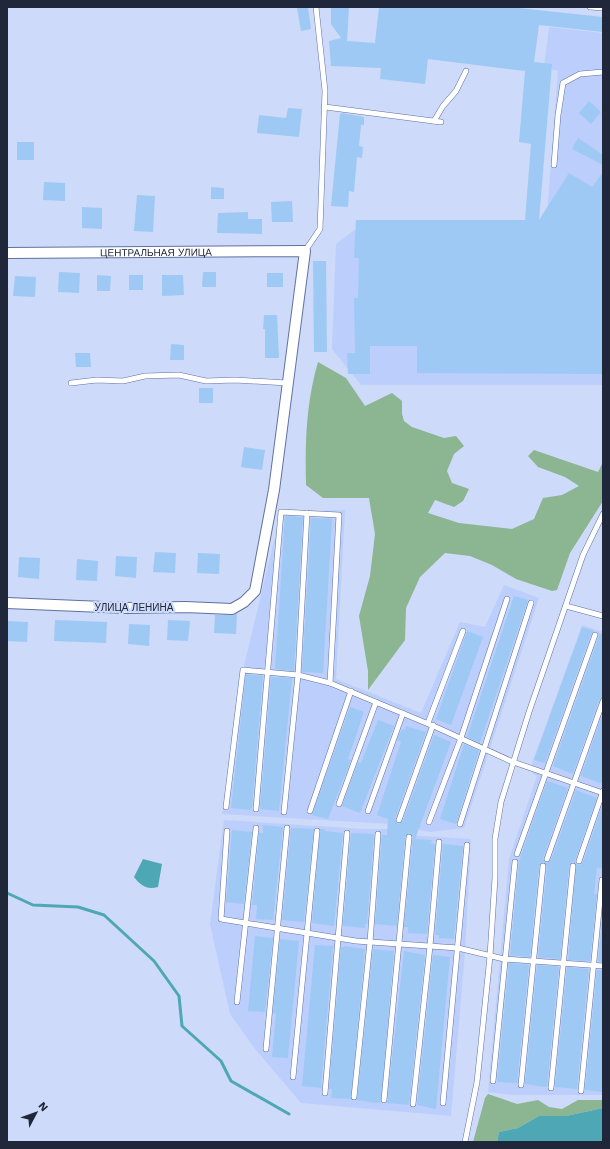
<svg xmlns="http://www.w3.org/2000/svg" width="610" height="1149" font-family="'Work Sans',sans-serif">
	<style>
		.built { fill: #bbcefc }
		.green { fill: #8cb591 }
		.water { fill: #4ea7b4 }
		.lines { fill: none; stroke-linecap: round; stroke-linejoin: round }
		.stream { stroke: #4ea7b4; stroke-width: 3 }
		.building { fill: #9ec9f4 }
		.lane-casing { stroke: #6071a0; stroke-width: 6 }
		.street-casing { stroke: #6071a0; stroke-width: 12 }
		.lane { stroke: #fff; stroke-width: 5 }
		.street { stroke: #fff; stroke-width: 10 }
		.labels { text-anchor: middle; stroke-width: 4; stroke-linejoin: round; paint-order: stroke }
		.street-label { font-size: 10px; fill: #20273b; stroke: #cddaf9 }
	</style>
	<rect width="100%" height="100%" fill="#cddaf9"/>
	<g class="built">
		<polygon points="549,27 603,33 603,217 547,215 558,71 544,67"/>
		<polygon points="356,220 603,220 603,385 361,385 332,349 336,244 356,229"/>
		<polygon points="345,510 336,679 421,713 460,622 485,627 504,585 539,598 464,828 430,832 391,824 222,814 243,670 281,512"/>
		<polygon points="582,625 603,632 603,1095 512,1095 488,1092 509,859 537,776 533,774 532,763"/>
		<polygon points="224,820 364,829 393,829 419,836 471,839 465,952 451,1116 301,1103 256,1050 230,1014 210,924"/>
	</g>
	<g class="green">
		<path d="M318,362l28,16 19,28 27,-13 10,8v13l2,7 8,6 32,11 12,-2 8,10 -10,8 -7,17 5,12 17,6 -6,12 -9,6 -19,-7 -7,13 31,10 53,6 22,-10 9,-21 19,-3 17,-9 -14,-9 -27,-10 -10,-11 6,-6 64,22 5,-10v39l-33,52 -13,37 -5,1 -36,-12 -24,-14 -22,-9 -25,-3 -25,24 -14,31 -1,32 -37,50v-19l-9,-55 11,-40 5,-42 -6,-36h-46l-17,-13c-1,-42 0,-82 12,-123z"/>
		<polygon points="488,1094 517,1104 538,1100 549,1107 562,1109 578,1100 603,1100 603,1108 566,1116 539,1116 518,1128 499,1132 497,1142 473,1142 485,1098"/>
	</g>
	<g class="water">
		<path d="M143,859l19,5 -4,23c-11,3 -17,-1 -24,-10z"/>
		<polygon points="603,1108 603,1142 497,1142 499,1132 518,1128 539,1116 566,1116"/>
	</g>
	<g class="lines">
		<polyline class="stream" points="7,893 33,905 78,907 104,915 154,961 179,996 182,1026 221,1061 231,1081 289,1114"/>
	</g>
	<g class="building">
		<polygon points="297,7 308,7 311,29 301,31"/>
		<polygon points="331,7 349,7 347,41 375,43 379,7 509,7 603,17 603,32 539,25 534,62 552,64 539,220 569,173 592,187 603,172 603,374 417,373 417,346 370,346 370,374 348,374 347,353 355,353 354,298 358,298 359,258 354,258 356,220 525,220 531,144 519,142 525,71 428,59 425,84 380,79 381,68 331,66 329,41 341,38 331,24"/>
		<polygon points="589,101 601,112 591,124 579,113"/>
		<polygon points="288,108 302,109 299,137 257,133 259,115 286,118"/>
		<polygon points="342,113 364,117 364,125 361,125 359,146 363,147 362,158 357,157 354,192 349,191 348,207 331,206 340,114"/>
		<polygon points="578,138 603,155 603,165 572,149"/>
		<rect x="17" y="142" width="17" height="18"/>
		<polygon points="44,182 65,183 65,201 43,200"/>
		<polygon points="211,187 224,188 224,199 211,199"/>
		<polygon points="137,195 155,196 153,232 134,231"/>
		<polygon points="292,201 293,222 272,222 271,202"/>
		<polygon points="82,207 102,208 102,229 82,228"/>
		<polygon points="248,212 248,219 262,219 262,234 217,233 218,213"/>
		<polygon points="313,261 326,261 327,352 314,352"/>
		<polygon points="59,272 80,273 79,293 58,292"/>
		<polygon points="203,272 216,272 216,287 202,287"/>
		<rect x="267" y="273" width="16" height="14"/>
		<polygon points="97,275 111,276 110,291 97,291"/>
		<rect x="129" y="275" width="14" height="15"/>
		<polygon points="162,275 183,275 184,295 162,296"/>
		<polygon points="15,276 36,277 35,297 13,296"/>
		<polygon points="264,315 277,315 279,358 265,358 265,329 263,329"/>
		<polygon points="171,344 184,345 184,360 170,360"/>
		<polygon points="75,353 90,353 91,367 76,367"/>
		<rect x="199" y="388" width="14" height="15"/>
		<polygon points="244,447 265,450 262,470 241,467"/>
		<polygon points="285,516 303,517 294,671 275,669"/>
		<polygon points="311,518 332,519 323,673 302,672"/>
		<polygon points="155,552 176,553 175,573 153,572"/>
		<polygon points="198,553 220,554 219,574 197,573"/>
		<polygon points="116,556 137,557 136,578 115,576"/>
		<polygon points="19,557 40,558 39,579 18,577"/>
		<polygon points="77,559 98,561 97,581 76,580"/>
		<polygon points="514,596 528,600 480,743 467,737"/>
		<polygon points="237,614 236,634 214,633 215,615 232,615"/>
		<polygon points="55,620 107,622 106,643 54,641"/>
		<polygon points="168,620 190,621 188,641 167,640"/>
		<polygon points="7,621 28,622 27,642 7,641"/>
		<polygon points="129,624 150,625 149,646 128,644"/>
		<polygon points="582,627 594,631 591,634 545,763 534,760"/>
		<polygon points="467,631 483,637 451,725 436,719"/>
		<polygon points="598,633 603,635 603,697 599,700 573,774 553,766 599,636"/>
		<polygon points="246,674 263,676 252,808 250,810 231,808"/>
		<polygon points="271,677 292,678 279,811 260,809"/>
		<polygon points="350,707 364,712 348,759 351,760 328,819 312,815"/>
		<polygon points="603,713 603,784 581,776"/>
		<polygon points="378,720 394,726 360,813 342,806 358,762 361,763"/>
		<polygon points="406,726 426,732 395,819 398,824 403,821 434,735 451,742 415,839 432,840 431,844 435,844 427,934 408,933 408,927 404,927 413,837 410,833 405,837 397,926 375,924 382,835 387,835 388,819 377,815 401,742 397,740 402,729 405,730"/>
		<polygon points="464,744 479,751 456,824 440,819"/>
		<polygon points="547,781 568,788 543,858 546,863 551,860 576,790 597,798 575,860 576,863 572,862 569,866 560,959 538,957 547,866 543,862 539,866 530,957 510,955 519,861"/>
		<polygon points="603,803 603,863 601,869 597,867 594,894 597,894 590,961 568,960 576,864 580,865 583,862"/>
		<polygon points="263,825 283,827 273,920 256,919 257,905 252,905 259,833 263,833"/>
		<polygon points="291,828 314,829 304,922 282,920"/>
		<polygon points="320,829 325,829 324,831 343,833 334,926 312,923"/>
		<polygon points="232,830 252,832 244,904 226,902"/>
		<polygon points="351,833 374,834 367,924 365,924 365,928 343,926"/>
		<polygon points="443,844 463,846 454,939 439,938 439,935 435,935"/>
		<polygon points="603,910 603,962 598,962"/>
		<polygon points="255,936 273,938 265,1012 248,1011"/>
		<polygon points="280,939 299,941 288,1058 272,1057 276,1014 273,1013"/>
		<polygon points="315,945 333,946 321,1088 302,1086"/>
		<polygon points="345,946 365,949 351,1099 331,1098 332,1089 329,1089 341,947 344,947"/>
		<polygon points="373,949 394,951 381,1102 377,1103 357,1100"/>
		<polygon points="404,951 425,955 409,1105 387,1103"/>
		<polygon points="433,955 450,957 436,1109 417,1105"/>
		<polygon points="509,963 529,965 517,1083 497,1082"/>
		<polygon points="537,965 559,967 547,1086 545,1087 525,1084"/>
		<polygon points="567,967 589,969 577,1089 555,1087"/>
		<polygon points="597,970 603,970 603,1092 585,1090"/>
	</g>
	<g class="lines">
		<defs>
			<g id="lane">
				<polyline points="590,7 603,8"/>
				<polyline points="325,107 441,122"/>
				<polyline points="434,121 443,106 456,91 466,71"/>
				<polyline points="554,165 558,115 563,83 580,74 603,72"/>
				<polyline points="305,251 320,229 325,91 316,7"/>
				<polyline points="71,383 97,380 123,381 145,376 179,375 206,381 235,380 287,383"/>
				<polyline points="566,606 603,616"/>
				<polyline points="428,723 463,631"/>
				<polyline points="339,804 376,702"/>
				<polyline points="226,807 243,670 298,675 330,683 438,728 513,762 603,793"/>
				<polyline points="256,809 281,512 339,515 330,683"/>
				<polyline points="310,811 351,691"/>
				<polyline points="368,811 403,713"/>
				<polyline points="284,812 298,675 307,513"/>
				<polyline points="399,820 433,725"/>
				<polyline points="429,822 461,738 507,599"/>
				<polyline points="460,824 531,603"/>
				<polyline points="227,831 221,919 356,941 458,948 504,959 603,966"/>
				<polyline points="517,854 595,635"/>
				<polyline points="547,859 603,701"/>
				<polyline points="579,861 603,791"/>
				<polyline points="237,1002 256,828"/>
				<polyline points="266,1049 287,828"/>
				<polyline points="293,1077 317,831"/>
				<polyline points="493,1081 515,862"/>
				<polyline points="521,1085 543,866"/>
				<polyline points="551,1088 573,866"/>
				<polyline points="581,1091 602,880"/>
				<polyline points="325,1093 347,833"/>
				<polyline points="354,1097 370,942 378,834"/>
				<polyline points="384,1100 409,837"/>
				<polyline points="443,1103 467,845"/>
				<polyline points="413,1104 430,946 439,842"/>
				<polyline points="465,1142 477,1082 481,1044 490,956 495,878 495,839 501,802 529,712 583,555 603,514"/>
			</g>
			<g id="street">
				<path id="s1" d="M7,253l298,-2 -31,239 -19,101 -11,11 -12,7 -47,-2 -58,1 -120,-5"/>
			</g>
		</defs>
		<use href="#lane" class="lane-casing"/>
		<use href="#street" class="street-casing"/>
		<use href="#lane" class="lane"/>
		<use href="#street" class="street"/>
	</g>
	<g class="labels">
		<g class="street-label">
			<text dy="4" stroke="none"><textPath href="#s1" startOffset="149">ЦЕНТРАЛЬНАЯ УЛИЦА</textPath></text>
			<text x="134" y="611">УЛИЦА ЛЕНИНА</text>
		</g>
	</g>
	<rect width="610" height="1149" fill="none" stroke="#20273b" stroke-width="16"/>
	<g transform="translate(36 1113) rotate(49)" stroke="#cddaf9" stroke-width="3" paint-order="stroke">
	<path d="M0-3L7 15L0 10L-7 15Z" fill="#20273b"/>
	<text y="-6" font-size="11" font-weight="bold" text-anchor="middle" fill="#20273b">N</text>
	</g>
</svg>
